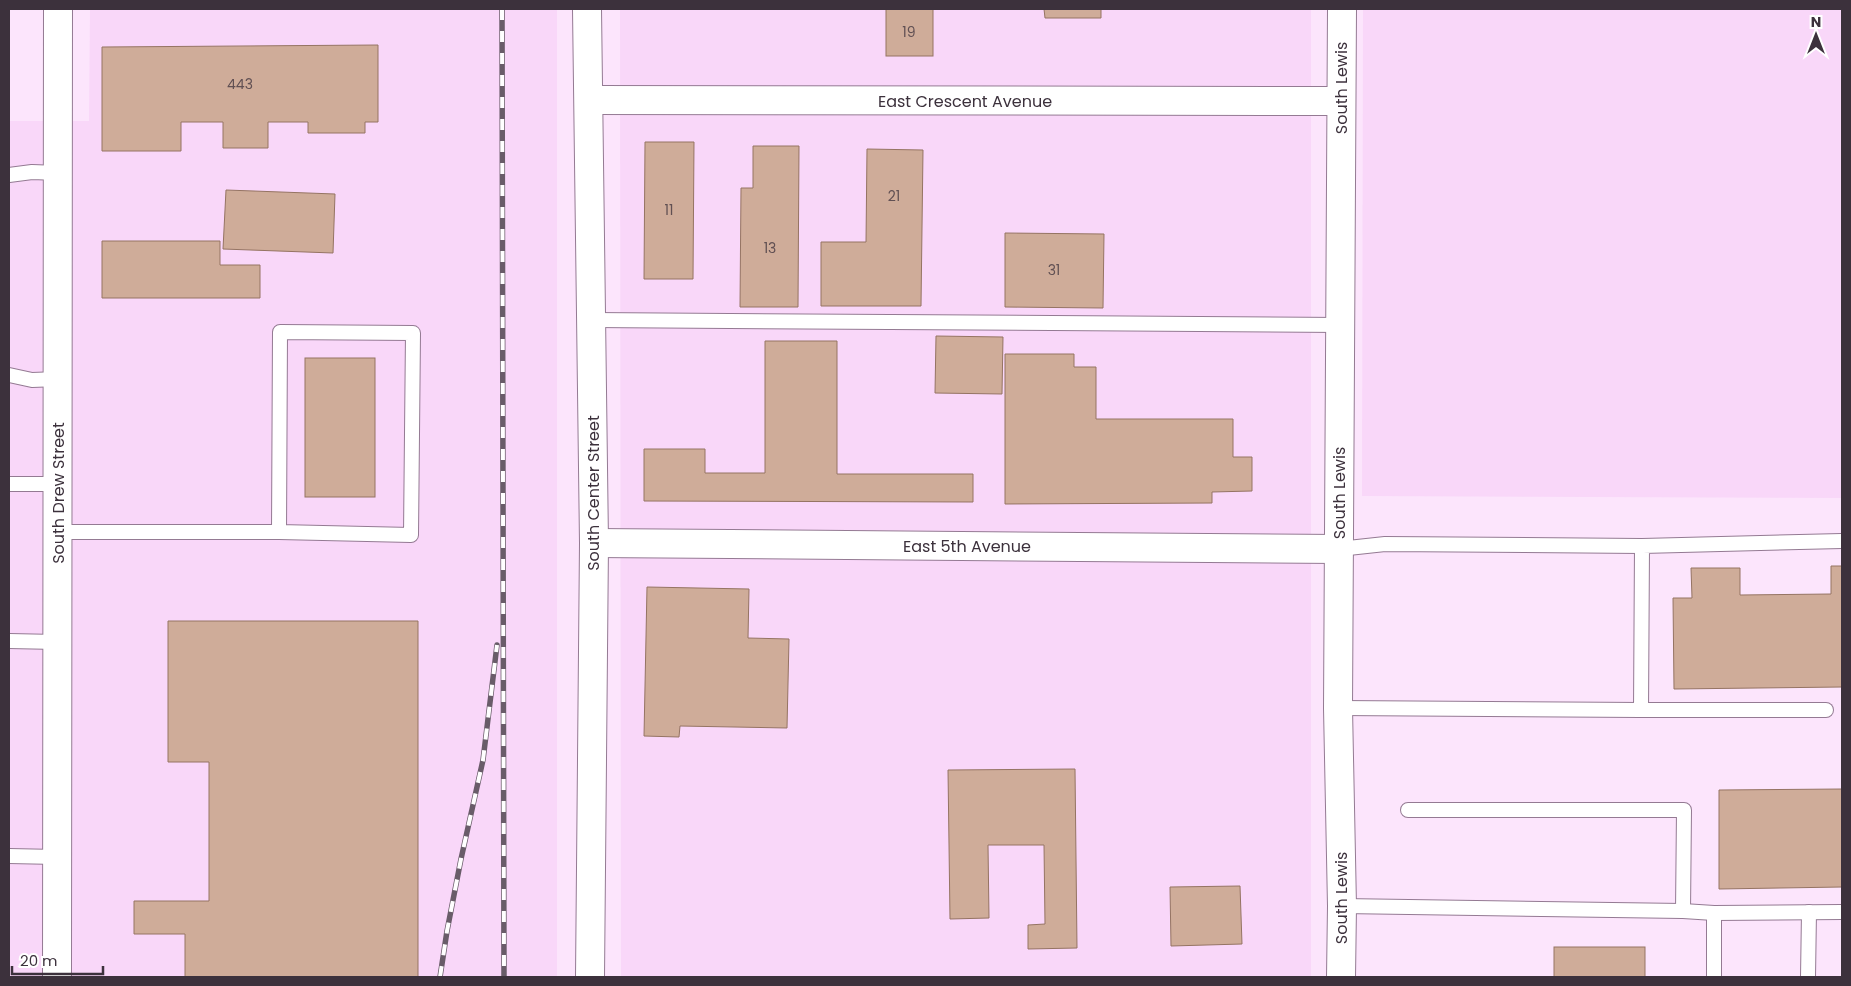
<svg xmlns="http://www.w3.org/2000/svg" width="1851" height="986" font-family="Poppins,sans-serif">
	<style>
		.built { fill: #f9d7f9 }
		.building { fill: #cfac99; stroke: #957463 }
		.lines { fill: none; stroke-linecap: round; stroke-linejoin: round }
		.service-casing { stroke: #947a93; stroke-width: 16 }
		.minor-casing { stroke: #947a93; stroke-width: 30 }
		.tertiary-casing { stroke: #947a93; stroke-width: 30 }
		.service { stroke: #fff; stroke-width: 14 }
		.minor { stroke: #fff; stroke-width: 28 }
		.tertiary { stroke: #fff; stroke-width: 28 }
		.rail-casing { stroke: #695c69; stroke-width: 5.5 }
		.rail { stroke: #fff; stroke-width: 4; stroke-dasharray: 11; stroke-linecap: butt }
		.labels { text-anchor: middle; stroke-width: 5; stroke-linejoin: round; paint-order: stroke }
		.number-label { font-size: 14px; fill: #615053 }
		.street-label { font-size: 16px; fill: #3c313c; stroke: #fff }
	</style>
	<rect width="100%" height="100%" fill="#fce5fc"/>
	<g class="built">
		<polygon points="90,9 557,9 557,977 9,977 9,121 89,121"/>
		<polygon points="620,9 1311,9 1311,977 621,977"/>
		<polygon points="1363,9 1842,9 1842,498 1362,496"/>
	</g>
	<g class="building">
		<rect x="886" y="9" width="47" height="47"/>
		<polygon points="1044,9 1101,9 1101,18 1045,18"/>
		<polygon points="378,45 378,122 365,122 365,133 308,133 308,122 268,122 268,148 223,148 223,122 181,122 181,151 102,151 102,47"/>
		<polygon points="645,142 694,142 693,279 644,279"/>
		<polygon points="753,146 799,146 798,307 740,307 741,188 753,188"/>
		<polygon points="867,149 923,150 921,306 821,306 821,242 866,242"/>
		<polygon points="226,190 335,194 333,253 223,249"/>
		<polygon points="1005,233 1104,234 1103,308 1005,307"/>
		<polygon points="102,241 220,241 220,265 260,265 260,298 102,298"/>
		<polygon points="936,336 1003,337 1002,394 935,393"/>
		<polygon points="765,341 837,341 837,474 973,474 973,502 644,501 644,449 705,449 705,473 765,473"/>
		<polygon points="1005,354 1074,354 1074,367 1096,367 1096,419 1233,419 1233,457 1252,457 1252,491 1212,492 1212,503 1005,504"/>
		<rect x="305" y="358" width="70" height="139"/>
		<polygon points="1831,566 1842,566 1842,687 1674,689 1673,598 1692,598 1691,568 1740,568 1740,595 1831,594"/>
		<polygon points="647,587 749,589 748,638 789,639 787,728 680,726 679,737 644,736"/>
		<polygon points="168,621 418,621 418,977 185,977 185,934 134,934 134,901 209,901 209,762 168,762"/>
		<polygon points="1075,769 1077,948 1028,949 1028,925 1045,924 1044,845 988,845 989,918 950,919 948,770"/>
		<polygon points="1842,789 1842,887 1719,889 1719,790"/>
		<polygon points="1240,886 1242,944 1171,946 1170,887"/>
		<rect x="1554" y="947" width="91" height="30"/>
	</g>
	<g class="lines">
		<defs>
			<g id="service">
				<polyline points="9,175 32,172 58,173"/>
				<polyline points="592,320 1341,325"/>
				<polyline points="9,375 32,380 58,379"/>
				<polyline points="9,484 58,484"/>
				<polyline points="57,532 279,532 411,535 413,333 280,332 279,532"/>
				<polyline points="1339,549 1385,544 1642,546"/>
				<polyline points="9,641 57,642"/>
				<polyline points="1338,708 1641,710 1642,546 1842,541"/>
				<polyline points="1641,710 1826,710"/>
				<polyline points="1408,810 1684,810 1683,911"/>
				<polyline points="9,856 57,857"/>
				<polyline points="1342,906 1683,911 1714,913 1842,912"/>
				<polyline points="1714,913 1714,977"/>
				<polyline points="1808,977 1809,912"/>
			</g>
			<g id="minor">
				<polyline points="589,100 1341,101"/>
				<polyline points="594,543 1339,549"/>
				<polyline points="57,977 58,9"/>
				<polyline points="1341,977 1342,906 1338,708 1342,9"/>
			</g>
			<polyline id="tertiary" points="587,9 594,543 590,977"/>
		</defs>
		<use href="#service" class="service-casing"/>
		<use href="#minor" class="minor-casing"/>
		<use href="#tertiary" class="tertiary-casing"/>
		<use href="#service" class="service"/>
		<use href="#minor" class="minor"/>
		<use href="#tertiary" class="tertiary"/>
		<defs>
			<g id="rail">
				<polyline points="502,9 504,977"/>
				<polyline points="440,977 447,931 461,859 483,760 497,645"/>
			</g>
		</defs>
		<use href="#rail" class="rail-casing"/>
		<use href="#rail" class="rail"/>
	</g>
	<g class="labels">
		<g class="number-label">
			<text x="909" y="37">19</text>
			<text x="240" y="89">443</text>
			<text x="894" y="201">21</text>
			<text x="669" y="215">11</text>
			<text x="770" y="253">13</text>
			<text x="1054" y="275">31</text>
		</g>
		<g class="street-label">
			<text transform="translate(1341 88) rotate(-90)" y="6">South Lewis</text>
			<text x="965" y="107">East Crescent Avenue</text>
			<text transform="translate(58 493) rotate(-90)" y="6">South Drew Street</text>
			<text transform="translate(593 493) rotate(-90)" y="6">South Center Street</text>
			<text transform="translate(1339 493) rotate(-90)" y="6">South Lewis</text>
			<text x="967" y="552">East 5th Avenue</text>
			<text transform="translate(1341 898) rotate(-90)" y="6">South Lewis</text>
		</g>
	</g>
	<rect width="1851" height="986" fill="none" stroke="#3c313c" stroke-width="20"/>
	<g transform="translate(1816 35)" stroke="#ffffff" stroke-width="4" paint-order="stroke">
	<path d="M0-4L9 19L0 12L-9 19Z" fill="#3c313c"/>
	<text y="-8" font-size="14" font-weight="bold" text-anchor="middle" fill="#3c313c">N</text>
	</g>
	<path d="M12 966v8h91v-8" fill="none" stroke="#3c313c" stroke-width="2.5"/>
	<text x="20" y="966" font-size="15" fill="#3c313c" stroke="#ffffff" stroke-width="4" paint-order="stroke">20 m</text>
</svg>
